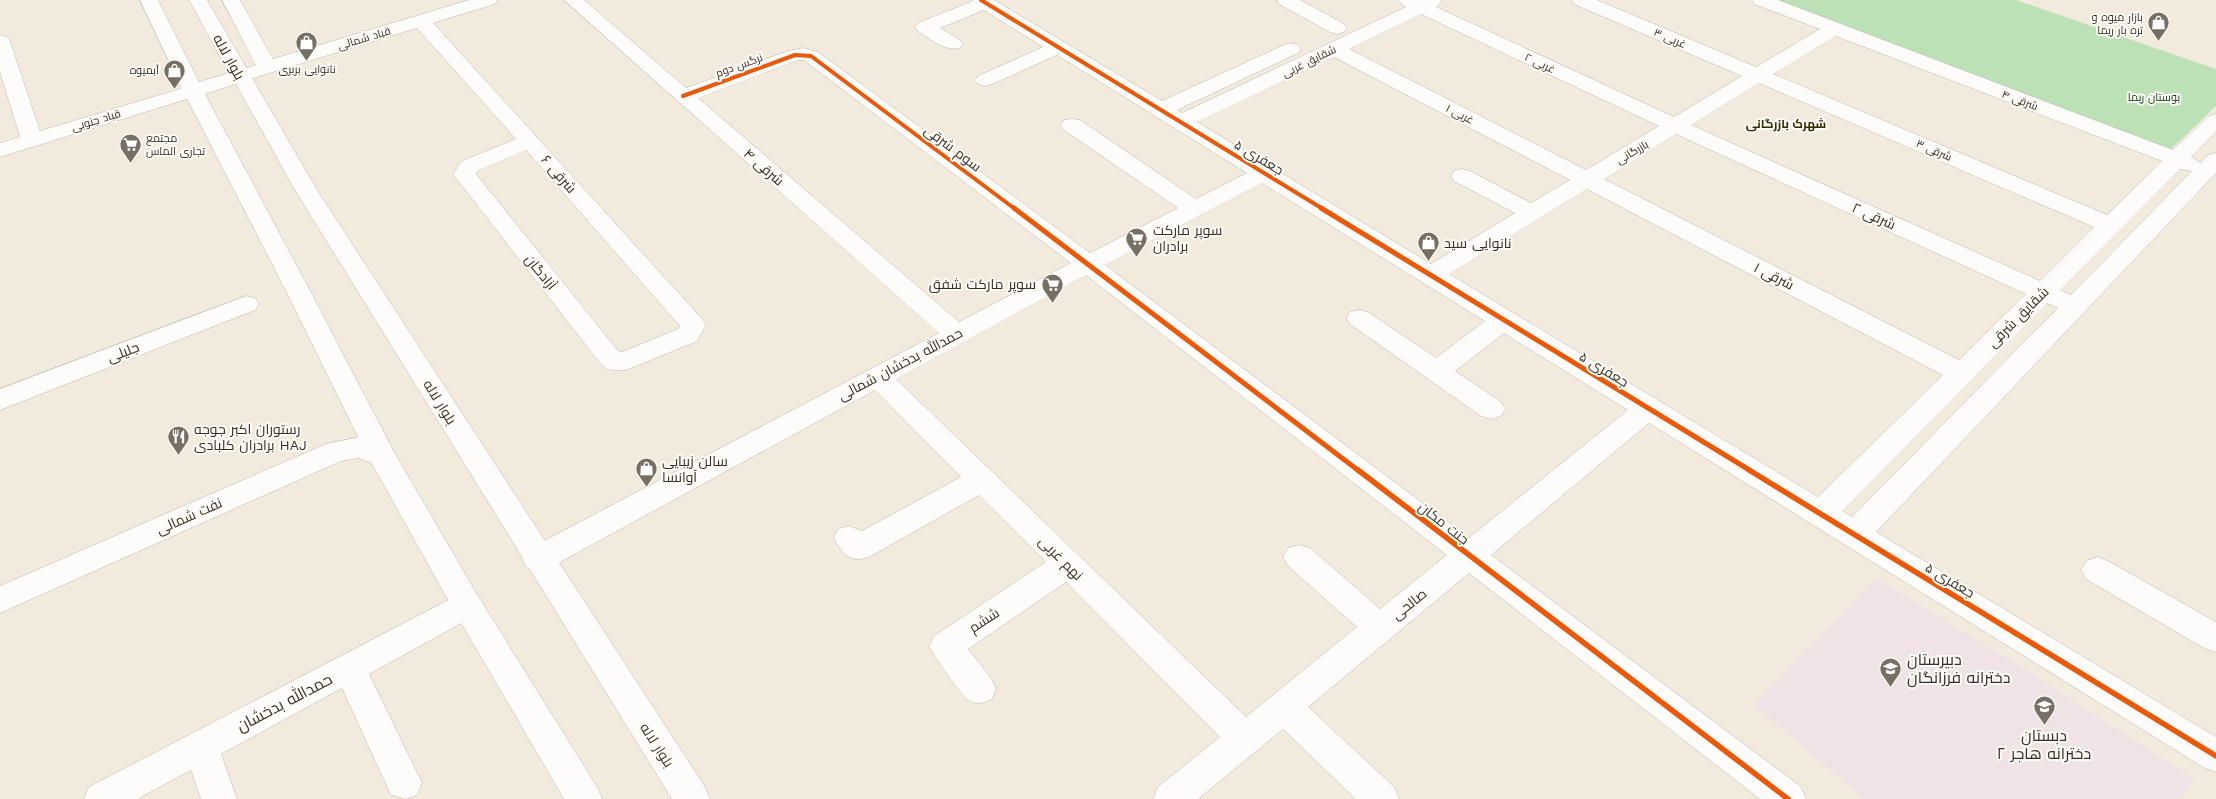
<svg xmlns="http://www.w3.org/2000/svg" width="2216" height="799" font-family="'Work Sans',Cairo,sans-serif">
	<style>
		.education { fill: #f0e3e6 }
		.green { fill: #bde1b6 }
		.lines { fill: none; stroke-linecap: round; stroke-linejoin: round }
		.minor-casing { stroke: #beb7ad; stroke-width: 1 }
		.major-casing { stroke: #beb7ad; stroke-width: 1 }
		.minor { fill: #fdfcfa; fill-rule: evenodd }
		.major { fill: #fdfcfa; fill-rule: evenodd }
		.cycleway-far2-casing { stroke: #fefbf6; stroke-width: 6 }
		.cycleway-far1-casing { stroke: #fefbf6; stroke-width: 8 }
		.cycleway-casing { stroke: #fefbf6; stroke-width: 9 }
		.cycleway-far2 { stroke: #e8590c; stroke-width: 4 }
		.cycleway-far1 { stroke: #e8590c; stroke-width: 5 }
		.cycleway { stroke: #e8590c; stroke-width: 5.5 }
		.labels { text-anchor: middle; stroke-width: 4; stroke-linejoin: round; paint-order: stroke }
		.far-poi-label { font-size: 11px; fill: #332d24; stroke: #fefbf6; text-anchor: end }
		.far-street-label { font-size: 11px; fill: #332d24; stroke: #fefbf6 }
		.far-park-label { font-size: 11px; fill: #00370c; stroke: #fefbf6 }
		.far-neighbourhood-label { font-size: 12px; font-weight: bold; fill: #322a00; stroke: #fefbf6 }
		.street-label { font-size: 14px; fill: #332d24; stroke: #fefbf6 }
		.poi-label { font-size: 14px; fill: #332d24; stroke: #fefbf6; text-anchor: start }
		.near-poi-label { font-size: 16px; fill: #332d24; stroke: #fefbf6; text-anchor: start }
		.near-street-label { font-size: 16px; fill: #332d24; stroke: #fefbf6 }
	</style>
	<rect width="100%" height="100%" fill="#f2eadc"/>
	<polygon class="education" points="1876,578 2026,670 2194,779 2181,799 1864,799 1754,705"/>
	<polygon class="green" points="1772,0 2016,0 2216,69 2216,106 2167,153"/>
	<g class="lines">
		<defs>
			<g id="minor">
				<path d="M222,0h18l33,59 196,-59h28l-2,4 -62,19 269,296 4,6 -9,16 -71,29c-11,1 -18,1 -26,-7l-147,-189 9,-13 54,-22 -99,-111 -177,54 -7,-2 -3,-4 3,-4 23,-7zM526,150l154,176 -2,3 -56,23 -4,-1 -142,-177 2,-3z"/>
				<path d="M564,0h20l102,88 102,-37 15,-3 15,4 272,201 88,-45 -114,-78 -3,-5 3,-5 8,-1 8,1 116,79 51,-26 -190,-118 -65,29 -7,2 -7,-2 -3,-4 3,-4 65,-29 -59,-37 -44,18 20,12 3,4 -3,4c-15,4 -29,-9 -42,-17l-3,-4 3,-4 55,-22 -1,-1h22l168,101 122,-56 7,-2 7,2 3,4 -3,4 -121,57 5,3 224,-106 -9,-7h43l1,2 -5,5 238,110 68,-41 -168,-72 -2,-4h25l159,67 64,-38 -66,-25 -2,-4h26l395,150 36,-34 7,-2v18l-25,25 10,6 7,-8 8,-2v20l-340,359 340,205v35l-13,-5 -554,-344 -158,132 310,232 5,12h-46l-291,-226 -161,134 86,80 5,12h-43l-73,-70 -85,70h-45l5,-12 62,-50 -154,-155 -98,67 23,29 5,11 -5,11c-8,3 -14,5 -22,0 -9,-5 -34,-44 -40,-54l5,-10 112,-74 -67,-67 -110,62c-19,6 -26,-2 -35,-19l4,-9 11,-3 13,5 99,-54 -86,-87 -326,178 -11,3 -11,-3 -5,-9 5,-9 412,-217zM1421,14l238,112 -73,44 -237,-121zM1836,36l326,125 -55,54 -334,-141zM1334,57l236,123 -39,23 -61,-32 -8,-2 -8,2 -3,5 3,5 61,32 -84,51 -234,-142zM798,60h6l267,203 -112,59 -261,-224zM1759,83l335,144 -54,54 -349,-156zM1676,134l350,160 -67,66 -355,-181zM2180,169l12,2 -121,124 -11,-5zM1262,183l223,138 -49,37 -68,-46 -9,-2 -9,2 -4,6 4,6 131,92 10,3 10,-3 4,-7 -4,-7 -46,-31 49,-38 124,77 -159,128 -364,-273zM1587,189l356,186 -125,122 -369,-223zM1086,275l361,280 -67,54 -70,-61 -11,-3 -11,3 -5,9 5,9 69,61 -111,90 -350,-338zM2047,303l11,5 -206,209 -10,-6z"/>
				<polygon points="1277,0 1300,0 1344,24 1347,28 1344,32 1337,34 1330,32 1279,4"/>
				<polygon points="0,35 7,37 10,41 40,131 193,85 200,87 203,91 200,95 0,157 0,143 20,137 0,72"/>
				<polygon points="246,296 255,298 259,304 255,310 0,410 0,389"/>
				<polygon points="359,437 391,447 395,455 391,463 381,466 358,458 341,461 0,613 0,586 326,444"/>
				<polygon points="2097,557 2108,561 2216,622 2216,652 2204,648 2086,579 2081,570 2086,561"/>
				<polygon points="467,592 478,596 483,605 478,614 369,674 422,783 417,795 406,799 391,795 342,688 221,754 237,799 201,799 191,770 137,799 84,799 89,787 456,596"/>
			</g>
			<polygon id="major" points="140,0 158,0 199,82 229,73 189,0 207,0 317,190 705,787 710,799 672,799 295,190 236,84 205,94 307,285 394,452 478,596 597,787 602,799 564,799 456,614 367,455 283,285 183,91"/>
		</defs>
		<use href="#minor" class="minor-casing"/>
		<use href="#major" class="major-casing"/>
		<use href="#minor" class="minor"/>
		<use href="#major" class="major"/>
		<defs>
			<g id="cycleway-far2">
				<polyline points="981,0 1323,209"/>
				<polyline points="683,96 795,55 811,56 1015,209"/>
			</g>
			<g id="cycleway-far1">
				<polyline points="1014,208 1359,471"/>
				<polyline points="1321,208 1751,471"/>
			</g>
			<g id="cycleway">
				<polyline points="1358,470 1788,799"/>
				<polyline points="1749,470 2216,756"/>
			</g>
		</defs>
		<use href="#cycleway-far2" class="cycleway-far2-casing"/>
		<use href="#cycleway-far1" class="cycleway-far1-casing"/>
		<use href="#cycleway" class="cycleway-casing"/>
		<use href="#cycleway-far2" class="cycleway-far2"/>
		<use href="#cycleway-far1" class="cycleway-far1"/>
		<use href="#cycleway" class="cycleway"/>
	</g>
	<defs>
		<symbol id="shop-pin" viewBox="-11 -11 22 30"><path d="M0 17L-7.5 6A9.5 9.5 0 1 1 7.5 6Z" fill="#766f64" stroke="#fefbf6"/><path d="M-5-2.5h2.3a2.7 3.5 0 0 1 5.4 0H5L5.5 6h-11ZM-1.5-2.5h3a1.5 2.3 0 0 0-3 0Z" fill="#fff"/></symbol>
		<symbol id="supermarket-pin" viewBox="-11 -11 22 30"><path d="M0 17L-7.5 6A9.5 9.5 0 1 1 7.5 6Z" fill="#766f64" stroke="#fefbf6"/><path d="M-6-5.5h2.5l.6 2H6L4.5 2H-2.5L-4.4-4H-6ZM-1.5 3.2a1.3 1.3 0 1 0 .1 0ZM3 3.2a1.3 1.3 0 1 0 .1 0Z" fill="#fff"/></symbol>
		<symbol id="restaurant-pin" viewBox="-11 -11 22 30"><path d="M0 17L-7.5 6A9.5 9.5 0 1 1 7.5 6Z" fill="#766f64" stroke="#fefbf6"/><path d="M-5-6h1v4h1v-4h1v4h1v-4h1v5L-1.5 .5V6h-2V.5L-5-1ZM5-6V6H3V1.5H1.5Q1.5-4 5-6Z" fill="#fff"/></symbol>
		<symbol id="school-pin" viewBox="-11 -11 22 30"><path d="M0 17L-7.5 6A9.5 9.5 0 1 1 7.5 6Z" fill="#766f64" stroke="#fefbf6"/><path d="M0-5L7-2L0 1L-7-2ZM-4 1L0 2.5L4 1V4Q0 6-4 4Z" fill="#fff"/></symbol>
	</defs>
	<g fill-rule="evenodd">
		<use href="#shop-pin" x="2146" y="10" width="25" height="34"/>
		<use href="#shop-pin" x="294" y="30" width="25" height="34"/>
		<use href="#shop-pin" x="162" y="58" width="25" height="34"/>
		<use href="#supermarket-pin" x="118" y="132" width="25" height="34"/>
		<use href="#supermarket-pin" x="1124" y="226" width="25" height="34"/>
		<use href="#shop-pin" x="1416" y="230" width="25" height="34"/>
		<use href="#supermarket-pin" x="1040" y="272" width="25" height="34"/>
		<use href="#restaurant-pin" x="166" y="424" width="25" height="34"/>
		<use href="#shop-pin" x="634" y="456" width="25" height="34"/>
		<use href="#school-pin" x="1878" y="656" width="25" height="34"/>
		<use href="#school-pin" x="2032" y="694" width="25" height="34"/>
	</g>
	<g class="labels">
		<g class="far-poi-label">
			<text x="2143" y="21">بازار میوه و<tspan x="2143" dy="13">تره بار ریما</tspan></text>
			<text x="307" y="73" text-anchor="middle">نانوایی بربری</text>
			<text x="159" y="74">آبمیوه</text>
			<text x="146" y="142" text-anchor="start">مجتمع<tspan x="146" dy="13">تجاری الماس</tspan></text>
		</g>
		<g class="far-street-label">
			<text transform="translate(364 38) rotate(-17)" y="4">قباد شمالی</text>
			<text transform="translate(1670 38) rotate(23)" y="4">۳ غربی</text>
			<text transform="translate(1309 61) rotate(-26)" y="4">شقایق غربی</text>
			<text transform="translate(1540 63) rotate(25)" y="4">۲ غربی</text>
			<text transform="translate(739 65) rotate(-20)" y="4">نرگس دوم</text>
			<text transform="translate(2020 100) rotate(21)" y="4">۴ شرقی</text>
			<text transform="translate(1460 114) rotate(27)" y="4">۱ غربی</text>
			<text transform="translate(96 120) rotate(-17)" y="4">قباد جنوبی</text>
			<text transform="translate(1934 150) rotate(23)" y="4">۳ شرقی</text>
			<text transform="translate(1632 152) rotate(-31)" y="4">بازرگانی</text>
		</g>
		<g class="far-park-label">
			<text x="2154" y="101">بوستان ریما</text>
		</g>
		<g class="far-neighbourhood-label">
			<text x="1786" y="128">شهرک بازرگانی</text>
		</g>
		<g class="street-label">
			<text transform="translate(229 57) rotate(61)" y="5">بلوار لاله</text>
			<text transform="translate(953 148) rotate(37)" y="5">سوم شرقی</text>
			<text transform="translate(1259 157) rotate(31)" y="5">جعفری ۵</text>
			<text transform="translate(764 167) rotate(41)" y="5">۴ شرقی</text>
			<text transform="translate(559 174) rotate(49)" y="5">۶ شرقی</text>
			<text transform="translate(1874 216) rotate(24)" y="5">۲ شرقی</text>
			<text transform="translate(541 272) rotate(51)" y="5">آزادگان</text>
			<text transform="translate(1774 276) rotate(27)" y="5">۱ شرقی</text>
			<text transform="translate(2018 317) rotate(-45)" y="5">شقایق شرقی</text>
			<text transform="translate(123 352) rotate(-21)" y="5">جلیلی</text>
			<text transform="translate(900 364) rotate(-28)" y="5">حمدالله بدخشان شمالی</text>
			<text transform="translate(1604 369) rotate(31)" y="5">جعفری ۵</text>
			<text transform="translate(440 402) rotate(58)" y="5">بلوار لاله</text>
			<text transform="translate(189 516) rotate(-24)" y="5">نفت شمالی</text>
			<text transform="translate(1444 523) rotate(38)" y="5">جنت مکان</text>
			<text transform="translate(1061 558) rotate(45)" y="5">نهم غربی</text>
			<text transform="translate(1950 580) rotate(31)" y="5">جعفری ۵</text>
			<text transform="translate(1409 604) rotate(-39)" y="5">صالحی</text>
			<text transform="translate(984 620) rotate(-33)" y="5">ششم</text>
			<text transform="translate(657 745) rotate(57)" y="5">بلوار لاله</text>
		</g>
		<g class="poi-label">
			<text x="1153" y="235">سوپر مارکت<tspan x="1153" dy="16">برادران</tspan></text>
			<text x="1444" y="248">نانوایی سید</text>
			<text x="1036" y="289" text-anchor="end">سوپر مارکت شفق</text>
			<text x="194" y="434">رستوران اکبر جوجه<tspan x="194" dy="16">برادران کلبادی HAJ</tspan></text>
			<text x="662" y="466">سالن زیبایی<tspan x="662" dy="16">آوانسا</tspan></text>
		</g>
		<g class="near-poi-label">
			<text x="1907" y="665">دبیرستان<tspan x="1907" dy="18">دخترانه فرزانگان</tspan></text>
			<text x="2044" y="741" text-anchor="middle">دبستان<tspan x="2044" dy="18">دخترانه هاجر ۲</tspan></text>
		</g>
		<g class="near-street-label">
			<text transform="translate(284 702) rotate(-28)" y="6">حمدالله بدخشان</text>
		</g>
	</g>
</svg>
